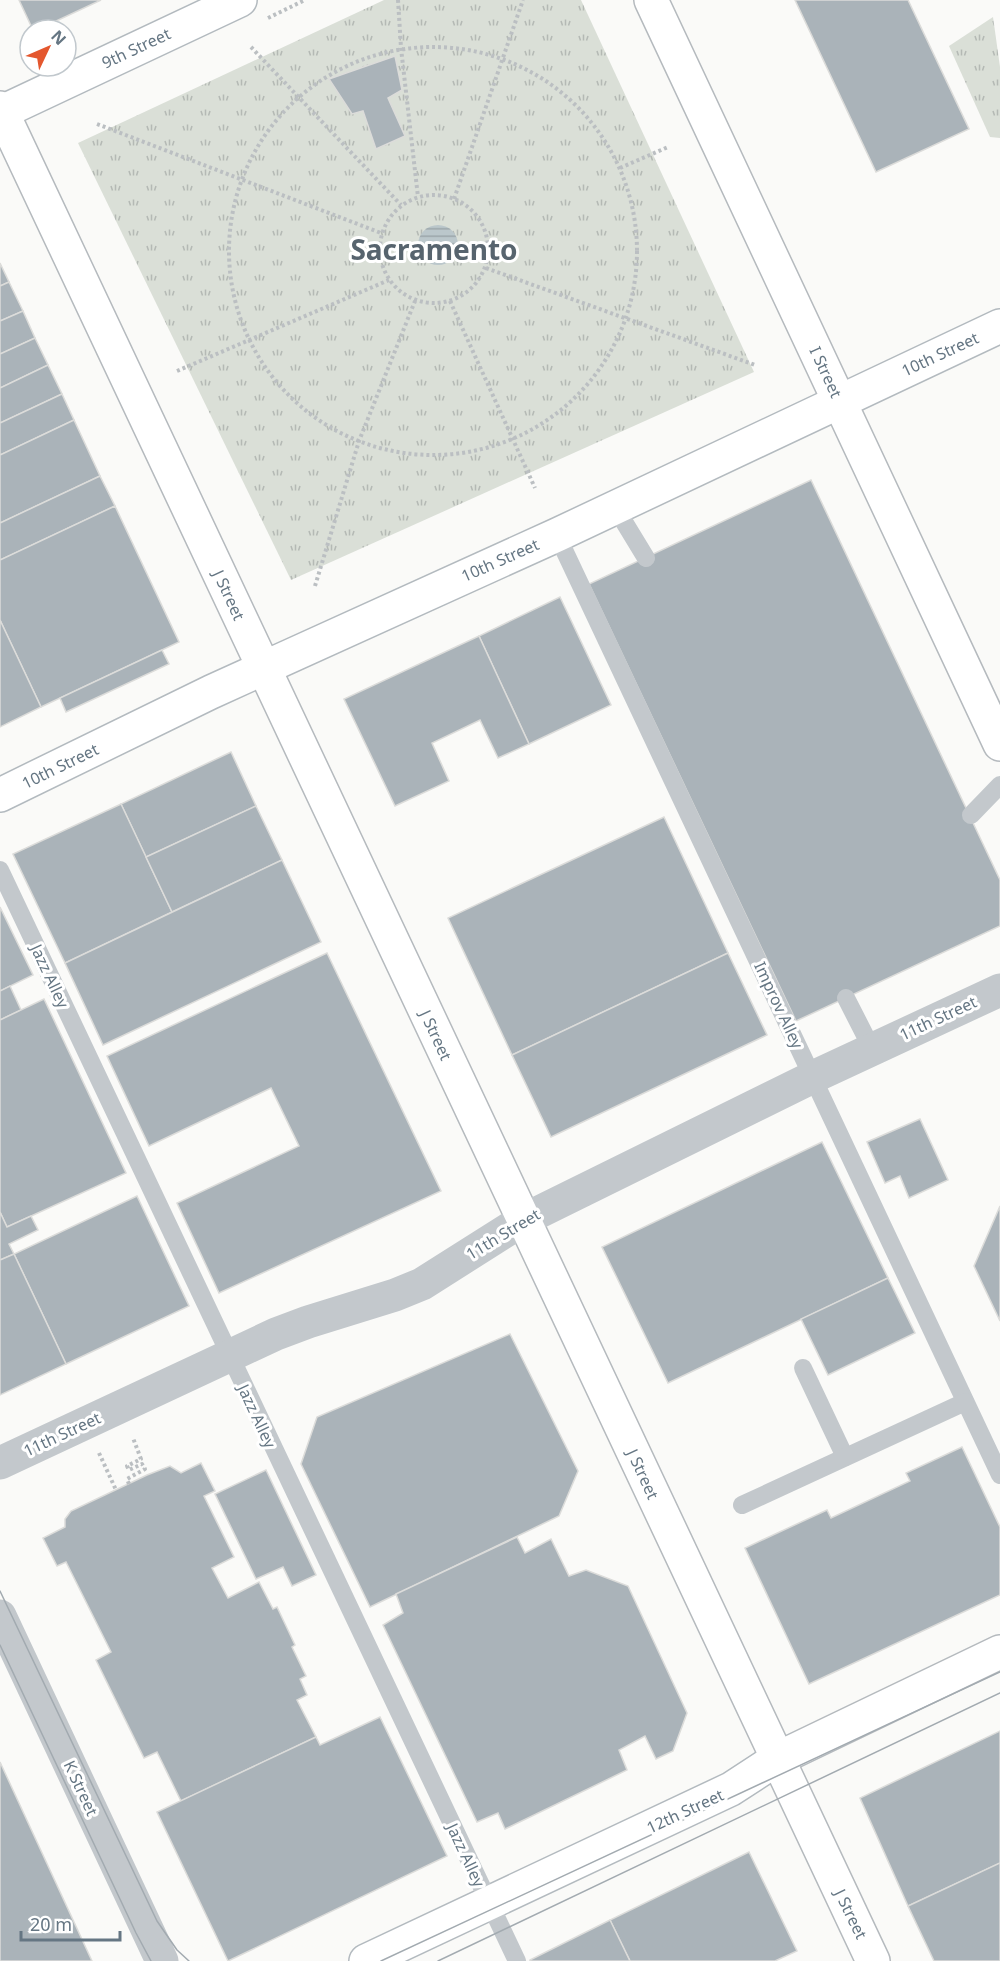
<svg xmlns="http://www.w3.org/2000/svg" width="1000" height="1961" font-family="'Noto Sans',sans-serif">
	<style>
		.grass { fill: url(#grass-tufts) }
		.water { fill: url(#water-rules) }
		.building { fill: #aab3b9; stroke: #dcdcda; stroke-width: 1.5 }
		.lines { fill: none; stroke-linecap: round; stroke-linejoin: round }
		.secondary-casing { stroke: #b3babf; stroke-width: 36 }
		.primary-casing { stroke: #b5babe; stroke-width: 36 }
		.path { stroke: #bbbfc2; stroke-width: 4; stroke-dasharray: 3 3; stroke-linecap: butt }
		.lane { stroke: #c3c8cc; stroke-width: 18 }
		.street { stroke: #c3c8cc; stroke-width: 33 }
		.secondary { stroke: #fff; stroke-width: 33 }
		.primary { stroke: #fff; stroke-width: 33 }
		.tram { stroke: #a2aab0; stroke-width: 1.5 }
		.labels { text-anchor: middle; stroke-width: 6; stroke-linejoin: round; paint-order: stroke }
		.street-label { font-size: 16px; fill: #657683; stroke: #fff }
		.town-label { font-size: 28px; font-weight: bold; fill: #57646e; stroke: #fff }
	</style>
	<defs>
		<pattern id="grass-tufts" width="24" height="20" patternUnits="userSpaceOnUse" patternTransform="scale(1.5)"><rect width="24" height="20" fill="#dadfd7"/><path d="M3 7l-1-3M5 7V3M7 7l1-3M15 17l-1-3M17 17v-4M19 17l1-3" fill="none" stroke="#b4b9b4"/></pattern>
		<pattern id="water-rules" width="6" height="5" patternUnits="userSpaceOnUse" patternTransform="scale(1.5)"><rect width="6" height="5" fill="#bbc7cb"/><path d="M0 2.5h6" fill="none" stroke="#9ca6aa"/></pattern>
	</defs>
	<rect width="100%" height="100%" fill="#fafaf8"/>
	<g class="grass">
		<polygon points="384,0 581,0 754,372 291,580 78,143"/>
		<polygon points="993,17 1000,67 1000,138 990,137 949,46"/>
	</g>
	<circle class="water" cx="438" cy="245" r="20"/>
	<g class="building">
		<polygon points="19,0 101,0 37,30 33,30"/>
		<polygon points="795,0 908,0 969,129 876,172"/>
		<polygon points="395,56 402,90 388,98 405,136 376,149 363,111 352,114 329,79"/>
		<polygon points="0,263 9,282 0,286"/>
		<polygon points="9,282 23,311 0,321 0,286"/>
		<polygon points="23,311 35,338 0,354 0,321"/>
		<polygon points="35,338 48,365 0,388 0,354"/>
		<polygon points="48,365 62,394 0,423 0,388"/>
		<polygon points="62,394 74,420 0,455 0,423"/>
		<polygon points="74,420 100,476 0,523 0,455"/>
		<polygon points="100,476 115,506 0,560 0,523"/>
		<polygon points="811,480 1000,880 1000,926 796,1021 589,584"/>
		<polygon points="115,506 179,642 41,707 0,620 0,560"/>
		<polygon points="560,597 611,705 529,744 479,636"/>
		<polygon points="0,620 41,707 0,727"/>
		<polygon points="479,636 529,744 498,758 480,720 432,743 449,781 395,806 344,699"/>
		<polygon points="162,650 169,664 66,712 60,698"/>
		<polygon points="231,752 256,806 146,857 121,804"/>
		<polygon points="121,804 172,912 65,963 13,854"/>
		<polygon points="256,806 282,860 172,912 146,857"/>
		<polygon points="664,817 728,953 512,1055 448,918"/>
		<polygon points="282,860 321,942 103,1045 65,963"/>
		<polygon points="0,907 33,975 0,991"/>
		<polygon points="327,953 441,1191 219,1293 177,1203 299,1146 271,1088 149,1146 107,1056"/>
		<polygon points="728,953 767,1035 551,1137 512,1055"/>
		<polygon points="10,986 21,1010 0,1020 0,991"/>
		<polygon points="44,999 126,1173 7,1227 0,1212 0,1020"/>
		<polygon points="920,1119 948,1180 909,1198 900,1176 885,1183 867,1142"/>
		<polygon points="822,1142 888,1278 668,1383 602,1247"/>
		<polygon points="137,1196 189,1306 66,1364 14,1254"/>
		<polygon points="1000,1206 1000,1321 974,1266"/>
		<polygon points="0,1212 7,1227 31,1216 38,1230 9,1244 14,1254 0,1260"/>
		<polygon points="14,1254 66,1364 0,1395 0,1260"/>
		<polygon points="888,1278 915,1333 828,1375 801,1319"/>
		<polygon points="510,1334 578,1471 559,1516 370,1607 301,1464 317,1417"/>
		<polygon points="962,1447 1000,1527 1000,1595 809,1684 745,1548 827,1510 831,1518 910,1481 906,1473"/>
		<polygon points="201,1463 215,1491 204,1496 234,1557 212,1568 228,1598 259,1582 273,1609 277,1607 295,1645 292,1647 306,1676 300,1679 307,1695 297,1700 316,1737 181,1801 157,1752 144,1758 96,1660 111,1652 66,1562 57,1566 43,1538 65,1527 65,1519 71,1511 147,1475 170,1466 181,1473"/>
		<polygon points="266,1470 316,1575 292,1586 283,1567 256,1579 215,1494"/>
		<polygon points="517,1537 525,1553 551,1539 569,1576 586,1570 628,1586 687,1713 673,1751 656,1759 645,1736 619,1750 627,1770 505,1829 498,1813 477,1822 383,1625 403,1613 396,1594"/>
		<polygon points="380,1717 447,1856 228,1961 157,1812 316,1737 320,1745"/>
		<polygon points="1000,1731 1000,1863 908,1906 860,1798"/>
		<polygon points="0,1762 92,1961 0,1961"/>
		<polygon points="749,1852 797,1951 775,1961 630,1961 610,1920"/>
		<polygon points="1000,1863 1000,1961 934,1961 908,1906"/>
		<polygon points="610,1920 630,1961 530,1961 530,1960"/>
	</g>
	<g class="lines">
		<defs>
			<g id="secondary">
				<polyline points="0,113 240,0"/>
				<polyline points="0,795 211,692 557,535 1000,326"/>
				<polyline points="366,1961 731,1789 777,1759"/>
			</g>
			<g id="primary">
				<polyline points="651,0 1000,744"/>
				<polyline points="0,108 873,1961"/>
				<polyline points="777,1759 1000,1652"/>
			</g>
		</defs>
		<use href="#secondary" class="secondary-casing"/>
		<use href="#primary" class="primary-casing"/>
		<g class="path">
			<polyline points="398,0 401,48 418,197"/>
			<polyline points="268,18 305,0"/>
			<polyline points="251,47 401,205"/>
			<circle cx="433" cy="251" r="204"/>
			<polyline points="97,124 381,233"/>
			<polyline points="620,168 668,147"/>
			<circle cx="434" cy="249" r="54"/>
			<polyline points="454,199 523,0"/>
			<polyline points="486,268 755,365"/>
			<polyline points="450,301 535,488"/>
			<polyline points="177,371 389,280"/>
			<polyline points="315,586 359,441 415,301"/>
			<polyline points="99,1453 116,1490"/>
			<polyline points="129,1484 127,1479 145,1469 142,1464 129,1470 127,1466 141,1459 133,1438"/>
		</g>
		<g class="lane">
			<polyline points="615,507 646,558"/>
			<polyline points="557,535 1000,1475"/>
			<polyline points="971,815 1000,785"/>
			<polyline points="0,870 517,1961"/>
			<polyline points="846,998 872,1049"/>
			<polyline points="803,1368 845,1457"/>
			<polyline points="742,1505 965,1402"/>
		</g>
		<g class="street">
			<polyline points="0,1463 276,1334 308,1322 395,1295 422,1284 523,1220 813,1077 1000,990"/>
			<polyline points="0,1616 162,1961"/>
		</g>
		<use href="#secondary" class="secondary"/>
		<use href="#primary" class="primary"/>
		<g class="tram">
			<polyline points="0,1591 157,1921 177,1950 189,1961"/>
			<polyline points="0,1645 136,1933 151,1961"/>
			<polyline points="381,1961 1000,1672"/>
			<polyline points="438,1961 1000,1693"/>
		</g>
	</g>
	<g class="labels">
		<g class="street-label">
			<text transform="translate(136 48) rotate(-25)" y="6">9th Street</text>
			<text transform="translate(940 354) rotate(-25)" y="6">10th Street</text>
			<text transform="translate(826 372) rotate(65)" y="6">I Street</text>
			<text transform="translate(500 560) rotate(-24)" y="6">10th Street</text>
			<text transform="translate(229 595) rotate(65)" y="6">J Street</text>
			<text transform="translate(60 766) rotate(-26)" y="6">10th Street</text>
			<text transform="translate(50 976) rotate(65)" y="6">Jazz Alley</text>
			<text transform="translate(779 1005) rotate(65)" y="6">Improv Alley</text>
			<text transform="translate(938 1018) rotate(-25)" y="6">11th Street</text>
			<text transform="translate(436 1035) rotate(65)" y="6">J Street</text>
			<text transform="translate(503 1234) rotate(-31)" y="6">11th Street</text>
			<text transform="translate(257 1416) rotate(65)" y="6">Jazz Alley</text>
			<text transform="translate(62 1434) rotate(-25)" y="6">11th Street</text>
			<text transform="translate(643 1474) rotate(65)" y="6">J Street</text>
			<text transform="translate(81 1788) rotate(65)" y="6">K Street</text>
			<text transform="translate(685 1811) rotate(-25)" y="6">12th Street</text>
			<text transform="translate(466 1855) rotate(65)" y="6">Jazz Alley</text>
			<text transform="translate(851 1914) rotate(64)" y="6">J Street</text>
		</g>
		<g class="town-label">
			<text x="434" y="260">Sacramento</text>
		</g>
	</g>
	<g transform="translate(48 48) rotate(46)"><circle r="28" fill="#ffffff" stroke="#c1c8cd" stroke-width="1.5"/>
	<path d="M0-4.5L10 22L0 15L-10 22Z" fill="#e4572e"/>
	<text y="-9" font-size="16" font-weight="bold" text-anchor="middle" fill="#657683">N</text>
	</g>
	<path d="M21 1931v9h99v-9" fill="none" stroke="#657683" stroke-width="3"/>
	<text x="30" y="1931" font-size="18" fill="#657683" stroke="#ffffff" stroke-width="4.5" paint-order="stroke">20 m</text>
</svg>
